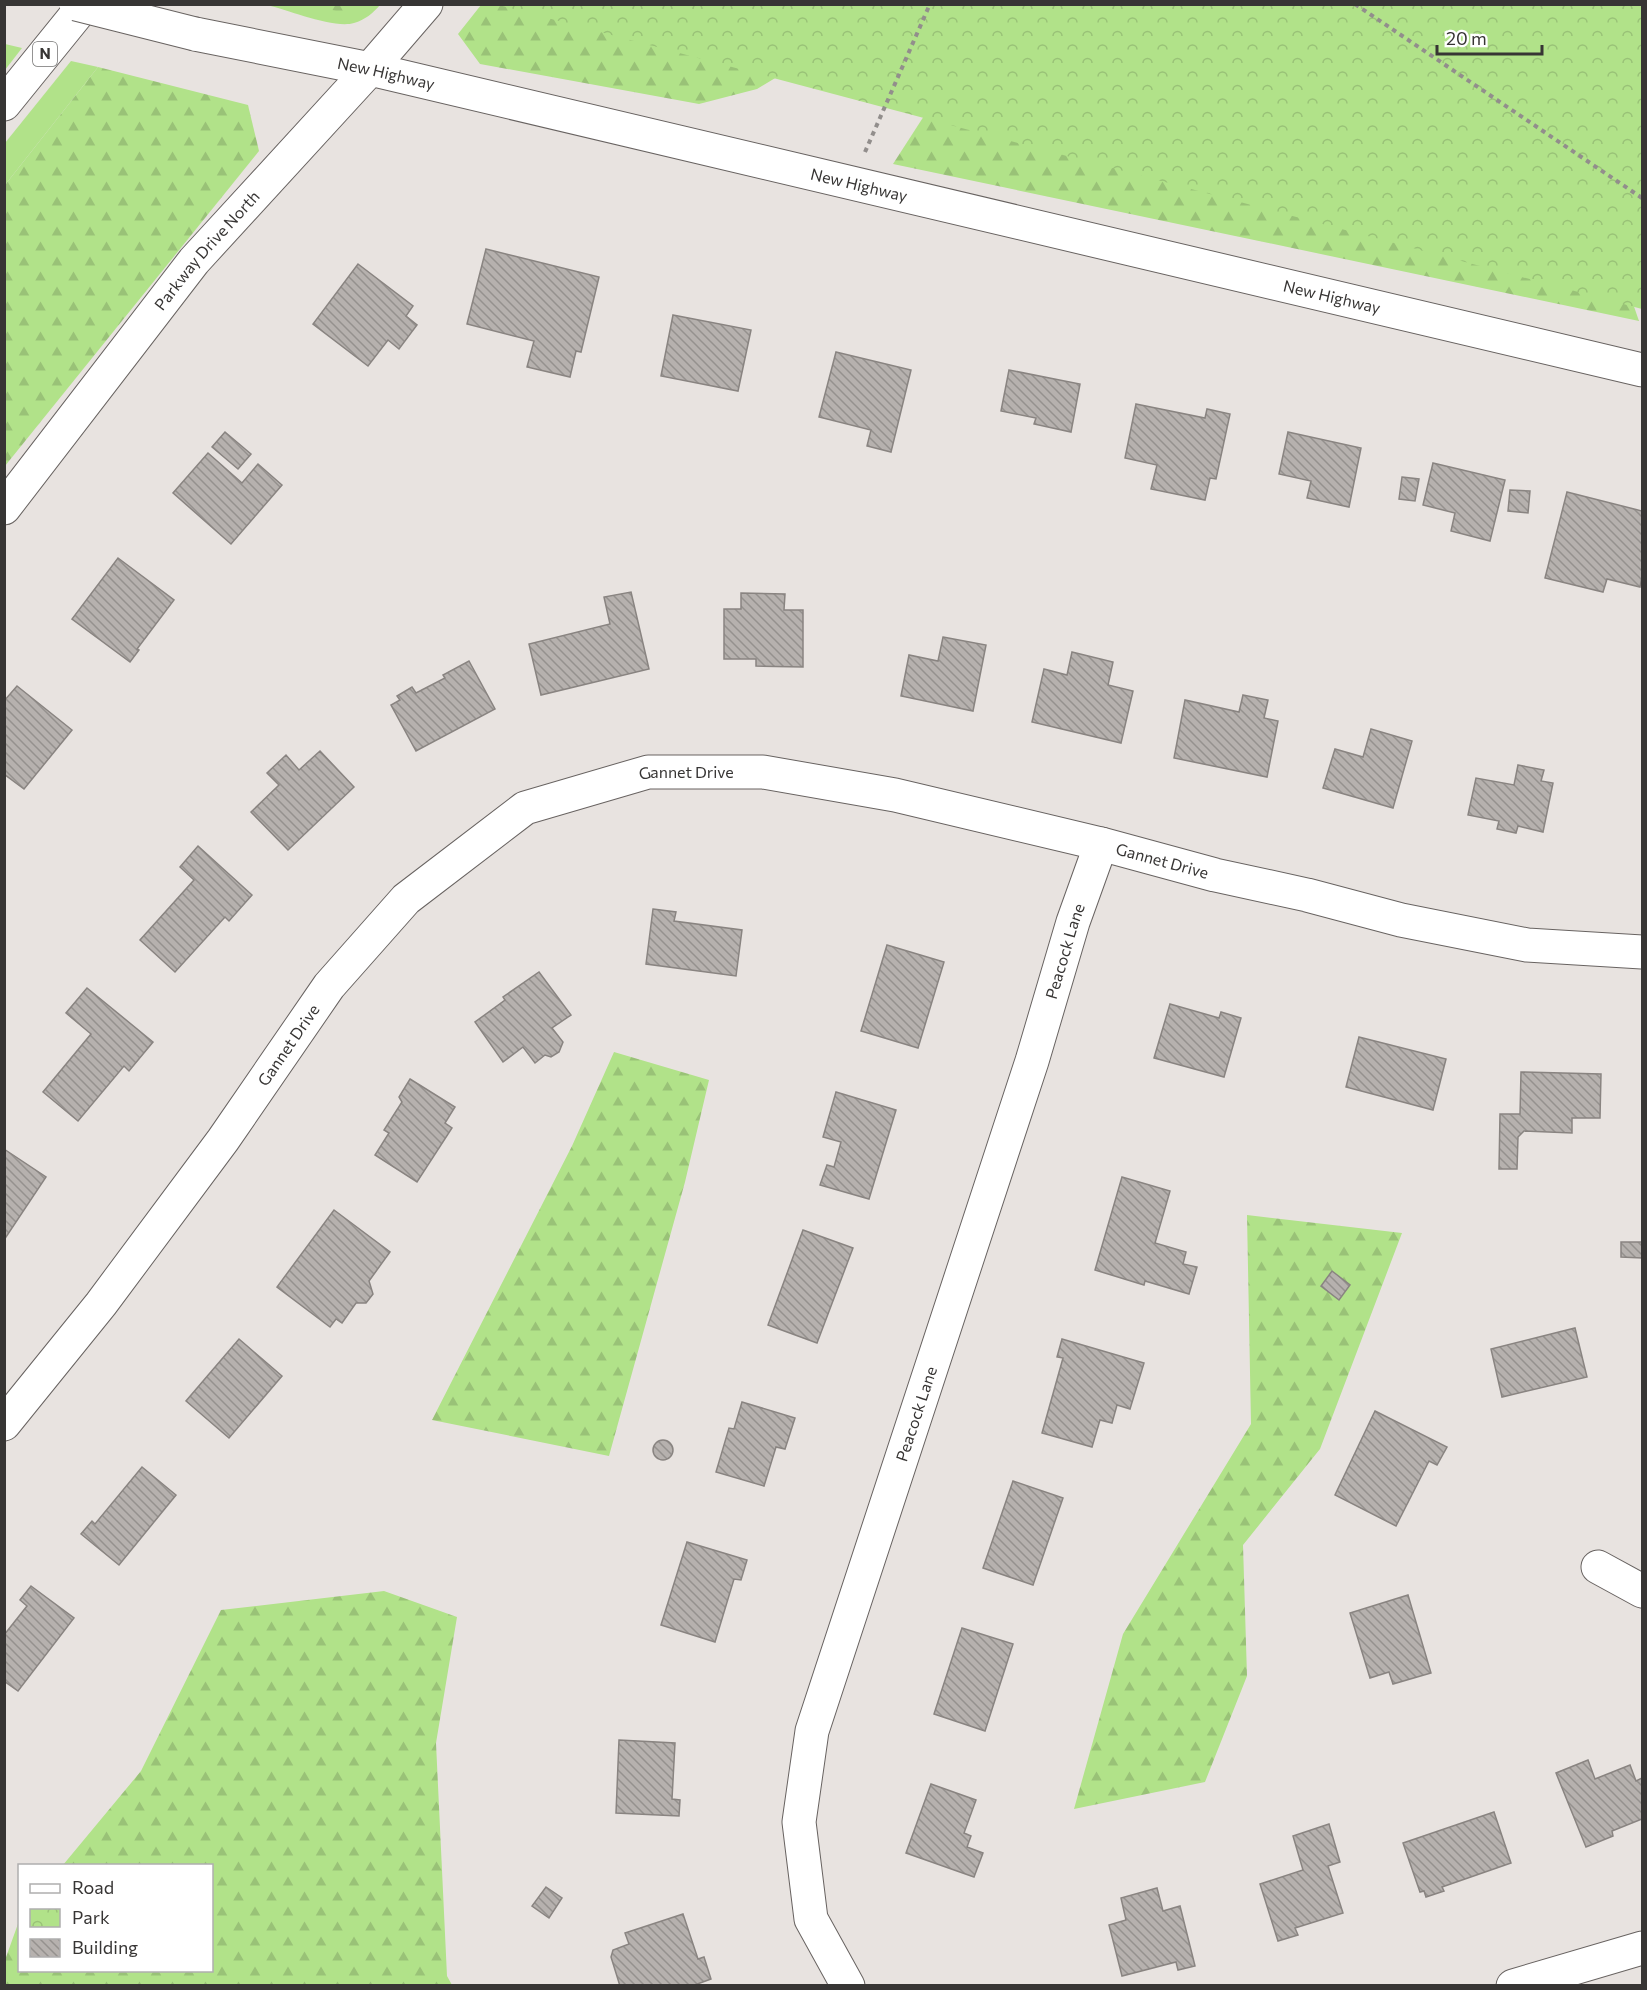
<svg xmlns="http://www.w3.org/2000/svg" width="1647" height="1990" font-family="Commissioner,sans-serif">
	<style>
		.grass { fill: #b1e289 }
		.forest { fill: url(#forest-firs) }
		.park { fill: url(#park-crowns) }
		.building { fill: url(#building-back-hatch); stroke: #898481; stroke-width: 1.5 }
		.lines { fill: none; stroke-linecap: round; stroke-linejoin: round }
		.minor-casing { stroke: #686361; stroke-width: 35 }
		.tertiary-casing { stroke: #686361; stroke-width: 35 }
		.motorway-casing { stroke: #686361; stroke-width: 35 }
		.path { stroke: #928e8c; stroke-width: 4; stroke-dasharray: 4.5 4.5; stroke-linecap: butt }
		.minor { stroke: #fff; stroke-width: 33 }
		.tertiary { stroke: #fff; stroke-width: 33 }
		.motorway { stroke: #fff; stroke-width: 33 }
		.tertiary-bridge-casing { stroke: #686361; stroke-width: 35; stroke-linecap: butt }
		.tertiary-bridge { stroke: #fff; stroke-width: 33 }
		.labels { text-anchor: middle; stroke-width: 4.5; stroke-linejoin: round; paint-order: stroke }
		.shield { fill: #fff; stroke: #737271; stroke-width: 1.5 }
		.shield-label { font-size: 15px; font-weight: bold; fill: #373534 }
		.street-label { font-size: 16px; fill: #373534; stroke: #fff }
	</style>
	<defs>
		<pattern id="forest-firs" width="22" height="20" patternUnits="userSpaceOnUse" patternTransform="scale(1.5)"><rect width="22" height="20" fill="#b1e289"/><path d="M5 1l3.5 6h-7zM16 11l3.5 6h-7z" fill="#99c277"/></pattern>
		<pattern id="park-crowns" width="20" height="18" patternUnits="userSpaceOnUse" patternTransform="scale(1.5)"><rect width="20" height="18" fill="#b1e289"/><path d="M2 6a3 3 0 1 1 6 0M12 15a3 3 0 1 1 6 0" fill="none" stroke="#99c277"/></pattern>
		<pattern id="building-back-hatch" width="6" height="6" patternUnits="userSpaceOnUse" patternTransform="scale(1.5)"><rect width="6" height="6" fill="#b6b1ae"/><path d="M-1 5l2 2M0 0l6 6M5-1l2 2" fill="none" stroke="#95918e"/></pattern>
	</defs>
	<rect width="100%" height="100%" fill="#e8e3e0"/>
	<g class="grass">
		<path d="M267,5h113c-7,8 -15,15 -26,18 -20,6 -66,-13 -87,-18z"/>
		<polygon points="5,44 22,48 5,70 4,44"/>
		<polygon points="71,61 98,67 5,185 5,143"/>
	</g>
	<g class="forest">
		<polygon points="312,5 365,4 365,5 356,16"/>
		<polygon points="481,5 927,5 835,42 757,89 699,104 480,64 458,34"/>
		<polygon points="993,9 1610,237 1639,321 893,164"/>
		<polygon points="98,67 248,105 259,151 5,466 5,185"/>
		<polygon points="614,1052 709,1080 685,1182 609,1456 432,1420 572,1146"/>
		<polygon points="1247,1215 1402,1233 1320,1449 1243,1545 1247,1676 1205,1782 1074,1809 1123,1634 1251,1424"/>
		<polygon points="384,1591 457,1617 436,1743 447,1976 452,1985 5,1985 5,1960 19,1921 20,1970 212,1970 212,1866 63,1865 141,1771 221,1610"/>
	</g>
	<polygon class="park" points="499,5 1642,5 1642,309"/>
	<g class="building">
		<polygon points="486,249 599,277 581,352 576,351 570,377 527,367 534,341 467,324"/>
		<polygon points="358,264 413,306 406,316 417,325 399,349 388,340 368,366 313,324"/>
		<polygon points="673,315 751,330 738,391 661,376"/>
		<polygon points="836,352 911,370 891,452 867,446 871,430 819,417"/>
		<polygon points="1009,370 1080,384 1071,432 1034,424 1036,418 1001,411"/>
		<polygon points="1136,404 1205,418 1207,409 1230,414 1216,479 1210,478 1205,500 1151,489 1157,465 1125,458"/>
		<polygon points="225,432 251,454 238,469 212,447"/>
		<polygon points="1288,432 1361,448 1349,507 1307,498 1311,481 1279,474"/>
		<polygon points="208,453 242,483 258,464 282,485 231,544 173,493"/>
		<polygon points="1433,463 1505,480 1490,541 1451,531 1455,513 1423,505"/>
		<polygon points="1402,477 1419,479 1415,501 1399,499"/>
		<polygon points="1510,490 1530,491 1528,513 1508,511"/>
		<polygon points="1567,492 1642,511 1642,577 1640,587 1607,579 1603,592 1545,578"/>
		<polygon points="118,558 174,600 137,649 139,650 130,662 72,619"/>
		<polygon points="631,592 649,669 541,695 529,644 610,624 604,597"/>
		<polygon points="741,593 785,594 784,610 803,610 803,667 756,666 756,659 724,659 724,609 741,609"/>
		<polygon points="943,637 986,645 973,711 901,696 909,655 938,661"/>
		<polygon points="1072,652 1113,662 1108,685 1133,691 1121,743 1032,722 1044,669 1067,675"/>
		<polygon points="469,661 495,709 416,751 391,705 400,700 397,696 412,687 416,693 445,678 443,675"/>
		<polygon points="17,686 72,730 24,789 4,774 4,701"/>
		<polygon points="1243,695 1268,700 1264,718 1278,721 1267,777 1174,758 1185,700 1239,712"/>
		<polygon points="1371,729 1412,741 1393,808 1323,788 1335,749 1363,757"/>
		<polygon points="320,751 354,787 288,850 251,812 279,785 267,773 286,755 299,770"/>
		<polygon points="1518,765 1544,770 1541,781 1553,783 1543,832 1518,826 1516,833 1497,829 1499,821 1468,815 1476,778 1514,785"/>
		<polygon points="198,846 252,895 229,921 225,917 175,972 140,940 194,880 180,867"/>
		<polygon points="653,909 676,912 674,921 742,930 736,976 646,964"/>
		<polygon points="887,945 944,962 918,1048 861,1031"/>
		<polygon points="539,972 571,1015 552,1028 563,1042 559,1052 551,1057 545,1055 535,1063 523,1047 503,1062 475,1022 505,1000 503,997"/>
		<polygon points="87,988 153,1042 129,1071 124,1066 78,1121 43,1092 91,1034 66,1013"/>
		<polygon points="1170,1004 1219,1018 1221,1012 1241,1018 1224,1077 1154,1058"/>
		<polygon points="1359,1037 1446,1059 1433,1110 1346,1087"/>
		<polygon points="1521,1072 1601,1074 1600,1118 1572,1118 1572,1133 1524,1131 1518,1137 1517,1169 1499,1169 1500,1114 1520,1114"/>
		<polygon points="410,1079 455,1107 445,1123 452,1128 417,1182 375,1155 389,1133 384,1130 402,1102 399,1097"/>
		<polygon points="836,1092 896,1110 869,1199 820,1185 827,1165 834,1167 841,1142 823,1137"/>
		<polygon points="4,1149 46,1177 4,1240"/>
		<polygon points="1122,1177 1170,1191 1155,1243 1186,1252 1183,1264 1197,1267 1189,1294 1145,1281 1144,1285 1095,1270"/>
		<polygon points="334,1210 390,1252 369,1281 373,1294 366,1303 356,1303 342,1323 336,1319 330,1327 277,1287"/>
		<polygon points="803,1230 853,1248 817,1343 768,1325"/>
		<polygon points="1621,1242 1642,1242 1642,1258 1621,1257"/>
		<polygon points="1332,1271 1350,1285 1339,1300 1321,1286"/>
		<polygon points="1575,1328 1587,1377 1502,1397 1491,1349"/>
		<polygon points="239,1339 282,1376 229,1438 186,1401"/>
		<polygon points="1062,1339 1144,1363 1130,1409 1117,1405 1112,1423 1100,1420 1092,1447 1042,1433 1063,1358 1057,1357"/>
		<polygon points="742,1402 795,1418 785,1449 776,1447 764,1486 716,1472 729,1428 734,1429"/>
		<polygon points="1375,1411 1447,1447 1437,1465 1429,1461 1396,1526 1335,1495"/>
		<circle cx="663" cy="1450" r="10"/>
		<polygon points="142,1467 176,1495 119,1565 81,1534 92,1521 95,1524"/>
		<polygon points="1013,1481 1063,1498 1033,1585 983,1568"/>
		<polygon points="687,1542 747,1560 741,1580 734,1579 715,1642 661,1625"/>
		<polygon points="31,1586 74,1618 18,1691 4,1681 4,1635 27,1606 20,1600"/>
		<polygon points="1408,1595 1431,1673 1393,1684 1389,1672 1370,1678 1350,1613"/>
		<polygon points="962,1628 1013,1644 985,1731 934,1714"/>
		<polygon points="619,1740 675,1743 672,1799 680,1800 679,1816 616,1813"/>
		<polygon points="1588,1760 1595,1779 1630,1765 1636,1781 1642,1778 1642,1819 1612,1831 1613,1836 1586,1847 1556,1773"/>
		<polygon points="931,1784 976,1800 964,1833 971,1836 967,1847 983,1853 974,1877 906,1853"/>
		<polygon points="1494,1812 1511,1863 1442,1887 1444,1891 1426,1897 1424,1891 1420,1892 1403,1843"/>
		<polygon points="1329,1824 1340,1862 1328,1866 1343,1913 1295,1928 1298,1935 1278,1941 1260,1884 1303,1870 1293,1836"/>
		<polygon points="546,1887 562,1898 549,1918 532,1906"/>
		<polygon points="1157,1888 1163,1911 1180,1906 1195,1966 1178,1970 1176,1962 1122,1976 1109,1925 1126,1920 1121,1898"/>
		<polygon points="683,1914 698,1959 704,1957 711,1979 692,1986 620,1986 611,1957 613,1950 629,1944 625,1933"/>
	</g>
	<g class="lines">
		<defs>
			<g id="minor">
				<path id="s1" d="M4,508l190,-247 176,-192 56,-65"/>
				<path id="s2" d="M4,1424l97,-120 122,-164 106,-154 77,-87 119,-91 123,-36h115l132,23 206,49 114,31 92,20 94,25 126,25 115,7"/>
				<polyline points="1598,1567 1642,1591"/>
				<path id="s3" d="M848,1986l-37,-67 -12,-97 13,-91 220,-670 41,-139 28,-78"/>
				<polyline points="1513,1986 1642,1948"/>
			</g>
			<g id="tertiary">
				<path id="s4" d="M195,34l175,35 1272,301"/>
			</g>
			<polyline id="motorway" points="4,104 85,4"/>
		</defs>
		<use href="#minor" class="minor-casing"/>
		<use href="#tertiary" class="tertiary-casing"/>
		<use href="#motorway" class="motorway-casing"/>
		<g class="path">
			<polyline points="1355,4 1642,198"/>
			<polyline points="865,152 930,4"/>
		</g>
		<use href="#minor" class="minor"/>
		<use href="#tertiary" class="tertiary"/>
		<use href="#motorway" class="motorway"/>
		<defs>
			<polyline id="tertiary-bridge" points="76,4 195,34"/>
		</defs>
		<use href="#tertiary-bridge" class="tertiary-bridge-casing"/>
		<use href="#tertiary-bridge" class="tertiary-bridge"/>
	</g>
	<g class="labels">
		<rect class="shield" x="33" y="42" width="24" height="24" rx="4.5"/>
		<g class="shield-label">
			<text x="45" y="59">N</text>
		</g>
		<g class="street-label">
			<text dy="6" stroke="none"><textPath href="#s4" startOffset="195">New Highway</textPath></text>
			<text dy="6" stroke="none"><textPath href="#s4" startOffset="681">New Highway</textPath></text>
			<text dy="6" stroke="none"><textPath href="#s1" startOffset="328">Parkway Drive North</textPath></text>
			<text dy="6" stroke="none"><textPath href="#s4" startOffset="1167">New Highway</textPath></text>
			<text dy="6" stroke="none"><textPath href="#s2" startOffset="978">Gannet Drive</textPath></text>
			<text dy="6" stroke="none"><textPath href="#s2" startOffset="1464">Gannet Drive</textPath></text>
			<text dy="6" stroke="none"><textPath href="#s3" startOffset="1086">Peacock Lane</textPath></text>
			<text dy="6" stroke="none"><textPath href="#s2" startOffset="474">Gannet Drive</textPath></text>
			<text dy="6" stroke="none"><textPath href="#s3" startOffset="600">Peacock Lane</textPath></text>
		</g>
	</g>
	<rect width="1647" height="1990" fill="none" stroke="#373534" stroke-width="12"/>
	<rect x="18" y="1864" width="195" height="108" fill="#ffffff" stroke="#afaeae" stroke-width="1.5"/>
	<rect x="30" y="1884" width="30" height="9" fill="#ffffff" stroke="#afaeae" stroke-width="1.5"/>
	<text x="72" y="1894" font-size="18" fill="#373534">Road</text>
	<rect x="30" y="1909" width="30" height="18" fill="url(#park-crowns)" stroke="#afaeae" stroke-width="1.5"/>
	<text x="72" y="1924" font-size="18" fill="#373534">Park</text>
	<rect x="30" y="1939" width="30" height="18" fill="url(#building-back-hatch)" stroke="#afaeae" stroke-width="1.5"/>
	<text x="72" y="1954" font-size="18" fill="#373534">Building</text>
	<path d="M1437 45v9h105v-9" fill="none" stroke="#373534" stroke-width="3"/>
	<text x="1446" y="45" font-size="18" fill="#373534" stroke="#ffffff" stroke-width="4.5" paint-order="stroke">20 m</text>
</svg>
